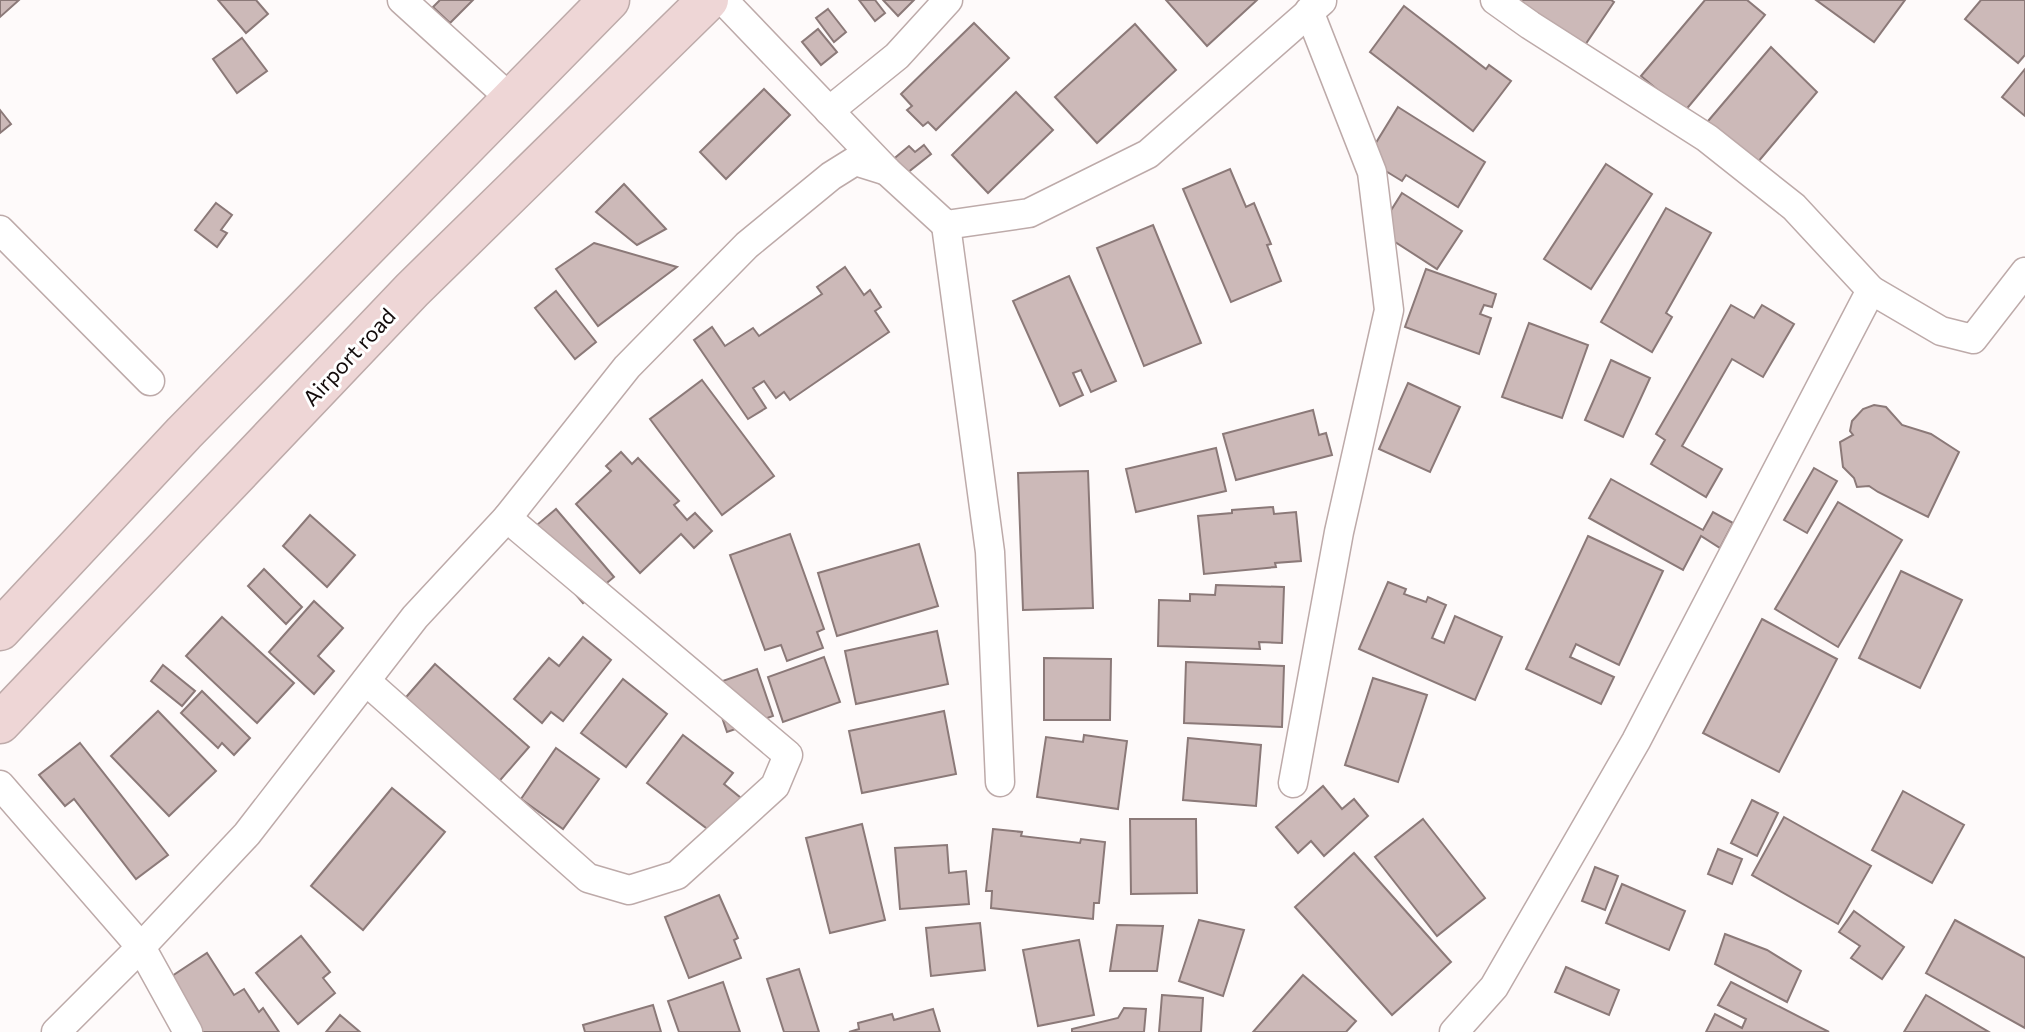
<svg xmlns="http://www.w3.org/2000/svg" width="2025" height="1032" font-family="Commissioner,sans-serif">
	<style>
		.building { fill: #ccb9b8; stroke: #8b7978; stroke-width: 2 }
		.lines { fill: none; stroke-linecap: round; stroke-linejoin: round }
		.minor-casing { stroke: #bdaaa9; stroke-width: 31 }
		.secondary-casing { stroke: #bdaaa9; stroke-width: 43 }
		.minor { stroke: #fff; stroke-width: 28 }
		.secondary { stroke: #eed6d6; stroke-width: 40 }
		.labels { text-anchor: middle; stroke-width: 6; stroke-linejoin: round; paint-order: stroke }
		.street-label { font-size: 22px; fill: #120b0b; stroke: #fff }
	</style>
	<rect width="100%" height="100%" fill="#fefafa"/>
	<g class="building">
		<polygon points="0,0 19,0 0,17"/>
		<polygon points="218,0 256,0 268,14 246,33"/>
		<polygon points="440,0 473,0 450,23 433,7"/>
		<polygon points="859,0 875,0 885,13 875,21"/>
		<polygon points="883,0 914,0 898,16"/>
		<polygon points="1166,0 1257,0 1207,46"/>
		<polygon points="1515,0 1611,0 1614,2 1583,48"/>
		<polygon points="1705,0 1747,0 1765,15 1684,112 1641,76"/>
		<polygon points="1816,0 1905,0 1874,42"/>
		<polygon points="1981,0 2025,0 2025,55 2018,63 1965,19"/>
		<polygon points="1404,6 1486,69 1489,65 1511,81 1473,131 1370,52"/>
		<polygon points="828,9 846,32 834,42 816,18"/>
		<polygon points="974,23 1009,58 936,130 928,122 923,126 907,110 912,106 901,94"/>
		<polygon points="1135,24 1176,70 1097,143 1055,97"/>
		<polygon points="818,29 837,52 821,65 802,42"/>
		<polygon points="242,38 267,71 237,93 213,59"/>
		<polygon points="1771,47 1817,92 1752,169 1703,127"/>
		<polygon points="2025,69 2025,116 2002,97"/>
		<polygon points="764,89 790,115 726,179 700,152"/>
		<polygon points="1016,92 1053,130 988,193 952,155"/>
		<polygon points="1398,107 1485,162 1458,207 1406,175 1402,181 1366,159"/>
		<polygon points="0,110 11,124 0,133"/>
		<polygon points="924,145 931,154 902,177 890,162 909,146 915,152"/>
		<polygon points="1606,164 1652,194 1591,289 1544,259"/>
		<polygon points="1230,169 1246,207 1254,203 1271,244 1267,245 1281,281 1231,302 1183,189"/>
		<polygon points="624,184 666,229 637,245 596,212"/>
		<polygon points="1402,193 1462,231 1437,269 1378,231"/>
		<polygon points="216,203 232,215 221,230 227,233 217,247 195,230"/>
		<polygon points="1666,208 1711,233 1666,313 1672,317 1652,352 1601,322"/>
		<polygon points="1153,225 1201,343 1144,366 1097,248"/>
		<polygon points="594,243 677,267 598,326 556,269"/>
		<polygon points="845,267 864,295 870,290 881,307 875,311 889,332 790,400 784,392 776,398 764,381 753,388 766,408 748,419 694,340 712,327 725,346 753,328 759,336 822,294 817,287"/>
		<polygon points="1426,269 1496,294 1492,307 1484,305 1480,314 1491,318 1479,354 1405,327"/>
		<polygon points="1069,276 1116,381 1091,392 1081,370 1073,373 1083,395 1060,406 1013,301"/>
		<polygon points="556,291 596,342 575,359 535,308"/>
		<polygon points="1731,305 1754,318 1762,305 1794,324 1763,377 1732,359 1682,446 1722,469 1706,497 1651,464 1665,440 1656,434"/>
		<polygon points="1529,323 1588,345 1562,418 1502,397"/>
		<polygon points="1611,360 1650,378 1623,437 1585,420"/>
		<polygon points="702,380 774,476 722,515 650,419"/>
		<polygon points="1408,383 1460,407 1430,472 1379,449"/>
		<polygon points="1874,405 1886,407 1902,425 1931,434 1959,452 1928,517 1878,492 1869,486 1857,487 1854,478 1843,467 1840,442 1853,435 1850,431 1852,421 1863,409"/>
		<polygon points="1313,410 1319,435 1326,433 1332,455 1236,480 1223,434"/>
		<polygon points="1216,448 1226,491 1136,512 1126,469"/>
		<polygon points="621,452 632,464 638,458 679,501 674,505 687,520 695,513 712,531 694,548 681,534 640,573 576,504 611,471 606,466"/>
		<polygon points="1814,468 1837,481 1807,533 1784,520"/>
		<polygon points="1088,471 1093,608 1023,610 1018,473"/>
		<polygon points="1611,479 1703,530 1713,512 1733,523 1720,548 1701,536 1683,570 1589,518"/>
		<polygon points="1838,502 1902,540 1838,647 1775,609"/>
		<polygon points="1273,507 1274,514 1296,512 1301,561 1275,563 1276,567 1204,574 1198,516 1232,513 1232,510"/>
		<polygon points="556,509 614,577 583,603 525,535"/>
		<polygon points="310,515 355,555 327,587 283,546"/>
		<polygon points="790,534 824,629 817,632 823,648 787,661 781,645 765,650 730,555"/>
		<polygon points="1588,536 1663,571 1619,665 1576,644 1570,657 1614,677 1601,704 1526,669"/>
		<polygon points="919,544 938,606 837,636 818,573"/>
		<polygon points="264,569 302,607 286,624 248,586"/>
		<polygon points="1901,571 1962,600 1920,688 1859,658"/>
		<polygon points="1388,582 1406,589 1404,594 1426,602 1428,597 1446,605 1432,638 1444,643 1455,616 1502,637 1475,700 1359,649"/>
		<polygon points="1216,585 1284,587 1282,643 1259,642 1260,649 1158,646 1159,600 1190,601 1190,594 1215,595"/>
		<polygon points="314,601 343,628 318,656 334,671 314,694 269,652"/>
		<polygon points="222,617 294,683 257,723 186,656"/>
		<polygon points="1762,619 1837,659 1779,772 1703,733"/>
		<polygon points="937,631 948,684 856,704 845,651"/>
		<polygon points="583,637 611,660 563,721 551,712 542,723 514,699 549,658 559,666"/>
		<polygon points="824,657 840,702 783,722 768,677"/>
		<polygon points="1044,658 1111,659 1110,720 1044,720"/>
		<polygon points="1186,662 1284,666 1282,727 1184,723"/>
		<polygon points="435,664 529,747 489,793 394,711"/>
		<polygon points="163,665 195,691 182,706 151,681"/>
		<polygon points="757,669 773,716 727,732 711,685"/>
		<polygon points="1373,678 1427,695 1398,782 1345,765"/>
		<polygon points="623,679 667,714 626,767 581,733"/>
		<polygon points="202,691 250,738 234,755 222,743 218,748 181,713"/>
		<polygon points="158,711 216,771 169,816 111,756"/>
		<polygon points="944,711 956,774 862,793 849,731"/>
		<polygon points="683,735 733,773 724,784 741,798 714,834 647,783"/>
		<polygon points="1084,735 1127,741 1118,809 1037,797 1046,737 1083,742"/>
		<polygon points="1188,738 1261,745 1256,806 1183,800"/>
		<polygon points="80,743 168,855 136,879 74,799 65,806 39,775"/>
		<polygon points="556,748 599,779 563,829 521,799"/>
		<polygon points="1323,786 1342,809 1354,799 1368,816 1324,856 1311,841 1298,853 1276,827"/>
		<polygon points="392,788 445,832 363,930 311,886"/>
		<polygon points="1903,791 1964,825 1932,883 1872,850"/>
		<polygon points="1752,800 1778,813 1757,856 1731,843"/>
		<polygon points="1784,817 1871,866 1838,924 1752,875"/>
		<polygon points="1130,819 1196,819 1197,893 1131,894"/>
		<polygon points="1423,819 1485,898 1437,936 1375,857"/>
		<polygon points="862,824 885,920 830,933 806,838"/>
		<polygon points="993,829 1022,832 1021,836 1080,843 1081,839 1105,842 1099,903 1094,903 1093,919 991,908 992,891 986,891"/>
		<polygon points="947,845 949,873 966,871 969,904 900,909 895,848"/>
		<polygon points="1718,849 1742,859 1732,884 1708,874"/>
		<polygon points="1354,853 1451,962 1392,1015 1295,907"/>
		<polygon points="1595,867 1618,876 1605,910 1582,901"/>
		<polygon points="1622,884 1685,911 1669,950 1606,923"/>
		<polygon points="719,895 738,938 734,940 741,958 689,978 665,917"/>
		<polygon points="1854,911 1904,947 1882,979 1851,958 1860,946 1839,932"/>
		<polygon points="1199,920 1244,930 1223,996 1179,981"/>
		<polygon points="1955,920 2025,958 2025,1028 1926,973"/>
		<polygon points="980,923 985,970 931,976 926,928"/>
		<polygon points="1117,925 1163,926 1157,971 1110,971"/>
		<polygon points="1725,934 1767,950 1801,971 1787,1002 1715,964"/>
		<polygon points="301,936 330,972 323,978 335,993 298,1024 256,973"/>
		<polygon points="1079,940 1094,1015 1038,1026 1023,950"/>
		<polygon points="207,953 234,995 244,989 259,1012 263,1008 279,1032 200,1032 166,980"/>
		<polygon points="1566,967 1619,990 1609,1015 1555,992"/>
		<polygon points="799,969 819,1032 784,1032 767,979"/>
		<polygon points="1303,975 1356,1021 1346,1032 1253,1032"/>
		<polygon points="723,982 740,1032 679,1032 668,1001"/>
		<polygon points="1731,982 1829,1032 1706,1032 1715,1014 1742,1028 1746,1019 1718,1005"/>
		<polygon points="1162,995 1203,998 1201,1032 1159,1032"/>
		<polygon points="1926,995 1989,1032 1904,1032"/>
		<polygon points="653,1005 661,1032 585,1032 583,1025"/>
		<polygon points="1124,1008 1146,1009 1144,1032 1072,1032 1072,1029 1118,1018"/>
		<polygon points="933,1009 940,1032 849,1032 859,1029 858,1023 892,1014 894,1020"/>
		<polygon points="340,1015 360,1032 326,1032"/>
	</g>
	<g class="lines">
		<defs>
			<g id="minor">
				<polyline points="402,0 511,99"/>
				<polyline points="723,0 887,171 946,225 1029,213 1148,154 1322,1"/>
				<polyline points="1495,0 1530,25 1707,138 1794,207 1871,290 1941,331 1973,339 2025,272"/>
				<polyline points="829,111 897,56 948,0"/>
				<polyline points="946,225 990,552 1000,782"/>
				<polyline points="0,230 150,381"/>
				<polyline points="366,681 588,878 629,890 677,875 775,786 788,755 507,518"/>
				<polyline points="1293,783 1339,532 1389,310 1372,172 1309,11"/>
				<polyline points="0,785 141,947 188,1032"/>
				<polyline points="56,1032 141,947 247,834 415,617 507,518 627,367 747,245 831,176 855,161 887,171"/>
				<polyline points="1454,1032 1494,987 1636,741 1871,290"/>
			</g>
			<g id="secondary">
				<polyline points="0,630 184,433 609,0"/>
				<polyline points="0,723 412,290 708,0"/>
			</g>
		</defs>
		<use href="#minor" class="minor-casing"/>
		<use href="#secondary" class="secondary-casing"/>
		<use href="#minor" class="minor"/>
		<use href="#secondary" class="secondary"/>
	</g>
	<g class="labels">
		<g class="street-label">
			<text transform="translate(349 357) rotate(-47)" y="8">Airport road</text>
		</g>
	</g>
</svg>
